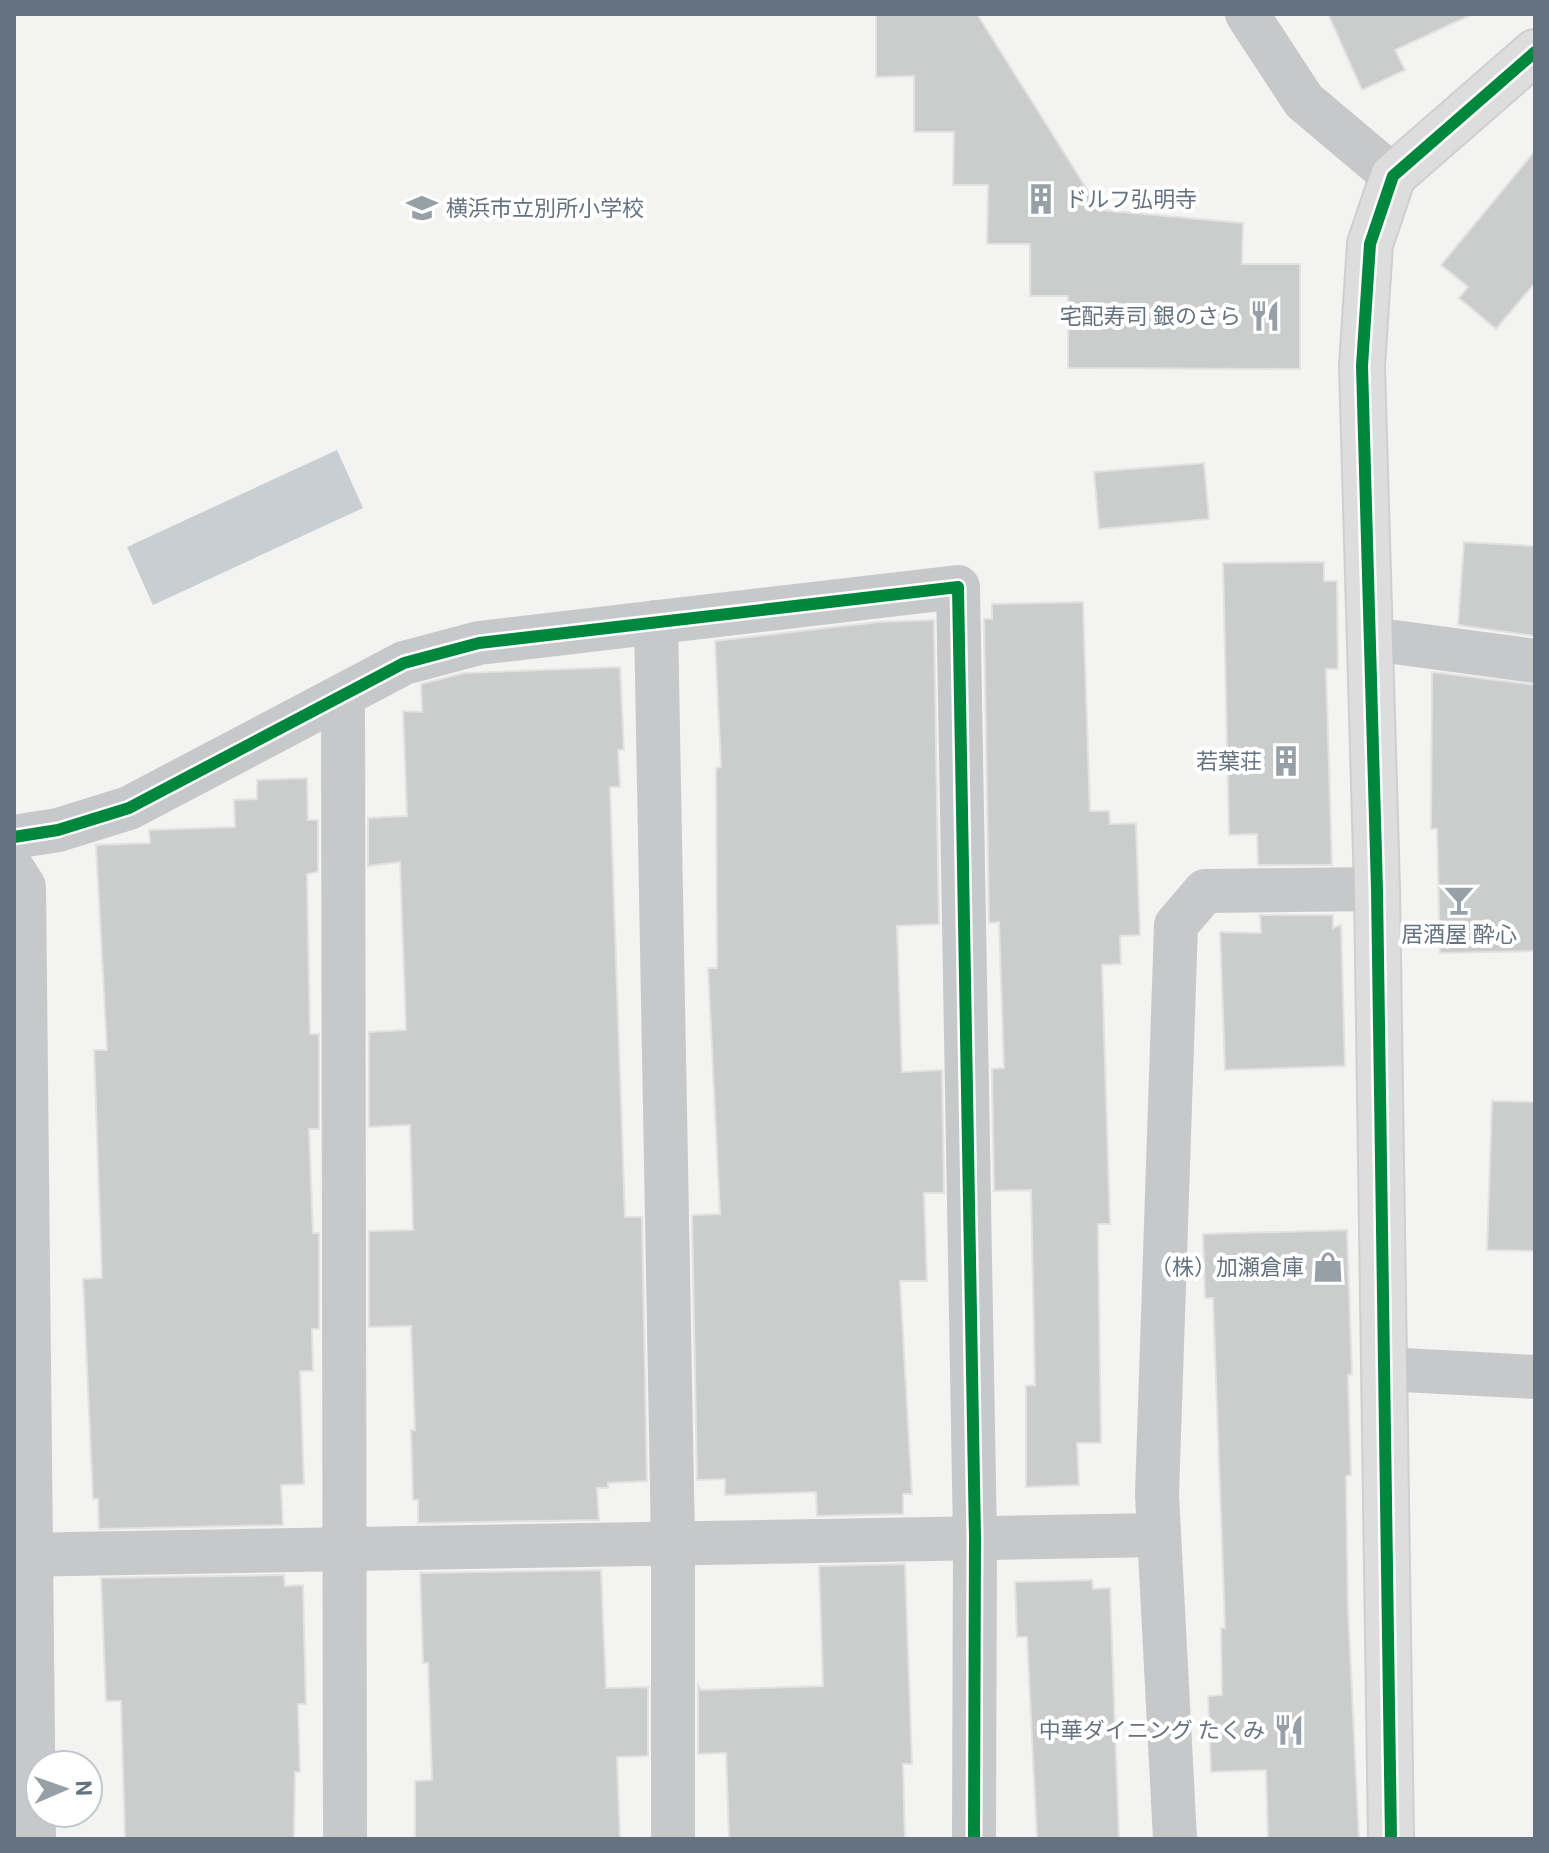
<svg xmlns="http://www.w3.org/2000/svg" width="1549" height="1853" font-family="Roboto,'Noto Sans JP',sans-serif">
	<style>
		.water { fill: #c8cfd2 }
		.building { fill: #cbcccc; stroke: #e2e2e1; stroke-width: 2 }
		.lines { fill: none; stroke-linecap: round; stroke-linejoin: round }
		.secondary-casing { stroke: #cfcfcf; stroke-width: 48 }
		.street { stroke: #c7c8c9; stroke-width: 44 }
		.secondary { stroke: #ddd; stroke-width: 44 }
		.cycleway-casing { stroke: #fff; stroke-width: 17 }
		.cycleway { stroke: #00873e; stroke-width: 12 }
		.labels { text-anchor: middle; stroke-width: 8; stroke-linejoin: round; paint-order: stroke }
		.poi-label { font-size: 22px; fill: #65727f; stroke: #fff; text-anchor: end }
	</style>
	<rect width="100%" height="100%" fill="#f3f3f1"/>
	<polygon class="water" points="337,450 363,508 153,605 127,547"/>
	<g class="building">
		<polygon points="876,14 977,14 1100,210 1243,223 1242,264 1300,264 1300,369 1068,368 1068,296 1030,296 1030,244 987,244 988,185 953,185 954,132 914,132 914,76 876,77"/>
		<polygon points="1328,14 1473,14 1395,50 1405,70 1362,90"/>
		<polygon points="1535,151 1535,283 1496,329 1459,298 1468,287 1441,265"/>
		<polygon points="1204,463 1209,519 1099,529 1094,472"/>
		<polygon points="1464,542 1535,546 1535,636 1458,625"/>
		<polygon points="1324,562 1324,581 1337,581 1338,669 1326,669 1332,865 1258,865 1257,834 1229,835 1223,563"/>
		<polygon points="1083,602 1090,811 1109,811 1110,824 1136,823 1140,935 1120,936 1121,964 1102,965 1110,1224 1098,1224 1101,1443 1077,1443 1079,1485 1026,1487 1026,1386 1035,1385 1031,1190 994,1191 992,1069 1004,1068 999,922 989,923 984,619 992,619 992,604"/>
		<polygon points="934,620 939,924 897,926 902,1072 942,1070 944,1193 924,1193 927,1281 900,1281 912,1494 903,1494 903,1514 817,1516 816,1492 725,1495 725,1479 697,1480 692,1215 720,1214 708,968 717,968 716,768 721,767 715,641 878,622"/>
		<polygon points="620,667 624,750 618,750 620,787 610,787 625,1217 642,1217 647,1481 608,1483 608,1488 597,1488 599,1520 418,1523 418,1500 413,1500 411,1430 415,1430 411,1326 369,1327 369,1231 413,1230 410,1125 369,1127 369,1032 406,1030 400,862 368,866 368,818 407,816 403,711 422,712 421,684 464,673"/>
		<polygon points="1432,672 1535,685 1535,951 1440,953 1437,829 1431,829"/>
		<polygon points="307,778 308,820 318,820 318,872 307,874 310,1034 319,1034 319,1129 309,1129 313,1233 319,1233 319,1329 312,1329 313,1371 300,1371 304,1484 281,1485 283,1525 99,1529 98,1499 93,1499 83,1279 102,1278 94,1050 107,1050 96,845 150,843 149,830 235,827 234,800 257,799 257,780"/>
		<polygon points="1260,915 1333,915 1333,928 1341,925 1345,1066 1225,1070 1220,932 1261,933"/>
		<polygon points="1492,1101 1535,1102 1535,1251 1487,1250"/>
		<polygon points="1347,1230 1352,1374 1348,1375 1351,1475 1346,1476 1348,1608 1359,1839 1268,1839 1266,1770 1211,1772 1208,1696 1222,1695 1221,1628 1225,1628 1213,1298 1205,1298 1203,1234"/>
		<polygon points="905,1564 912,1764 903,1764 905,1839 729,1839 726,1753 698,1754 698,1685 701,1690 823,1686 819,1566"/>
		<polygon points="601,1570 606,1688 648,1687 648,1756 617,1757 620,1839 415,1839 415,1781 432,1780 428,1663 423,1663 420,1573"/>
		<polygon points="284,1575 285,1586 303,1585 306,1704 298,1704 300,1772 295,1772 294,1839 125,1839 121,1701 106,1701 101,1578"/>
		<polygon points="1092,1580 1093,1589 1110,1588 1119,1839 1037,1839 1027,1637 1017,1637 1015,1582"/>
	</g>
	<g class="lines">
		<defs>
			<polyline id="secondary" points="1391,1839 1377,889 1362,366 1370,244 1393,176 1535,52"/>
		</defs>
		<use href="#secondary" class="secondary-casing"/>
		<g class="street">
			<polyline points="1247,14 1304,101 1393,176"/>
			<polyline points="656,622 673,1543 673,1839"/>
			<polyline points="1372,639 1535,661"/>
			<polyline points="343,696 345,1839"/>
			<polyline points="14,837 58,830 129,808 404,663 479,643 958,587 975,1538 974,1839"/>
			<polyline points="14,871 24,887 34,1839"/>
			<polyline points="1384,1369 1535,1377"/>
			<polyline points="14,1555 1159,1535"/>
			<polyline points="1175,1839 1157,1495 1176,925 1205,891 1377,889"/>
		</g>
		<use href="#secondary" class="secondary"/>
		<defs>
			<g id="cycleway">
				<polyline points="14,837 58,830 129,808 404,663 479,643 958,587 975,1538 974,1839"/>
				<polyline points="1391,1839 1377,889 1362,366 1370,244 1393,176 1535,52"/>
			</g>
		</defs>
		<use href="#cycleway" class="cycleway-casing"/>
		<use href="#cycleway" class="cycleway"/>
	</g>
	<defs>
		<symbol id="building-bare" viewBox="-9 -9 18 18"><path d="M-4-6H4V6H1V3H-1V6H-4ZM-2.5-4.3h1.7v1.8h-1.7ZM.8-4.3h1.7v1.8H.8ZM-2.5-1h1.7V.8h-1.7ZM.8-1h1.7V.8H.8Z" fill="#979fa7" stroke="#fff" stroke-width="2.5" paint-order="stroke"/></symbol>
		<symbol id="school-bare" viewBox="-9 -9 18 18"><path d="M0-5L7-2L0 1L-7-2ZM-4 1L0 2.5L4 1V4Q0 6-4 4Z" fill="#979fa7" stroke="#fff" stroke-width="2.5" paint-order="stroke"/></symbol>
		<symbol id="restaurant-bare" viewBox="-9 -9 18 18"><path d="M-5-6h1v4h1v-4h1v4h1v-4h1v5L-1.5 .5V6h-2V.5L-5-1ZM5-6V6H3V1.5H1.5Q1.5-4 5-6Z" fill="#979fa7" stroke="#fff" stroke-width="2.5" paint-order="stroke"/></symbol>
		<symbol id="bar-bare" viewBox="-9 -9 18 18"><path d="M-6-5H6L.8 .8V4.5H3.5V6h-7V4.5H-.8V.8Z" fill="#979fa7" stroke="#fff" stroke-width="2.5" paint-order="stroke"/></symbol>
		<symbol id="shop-bare" viewBox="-9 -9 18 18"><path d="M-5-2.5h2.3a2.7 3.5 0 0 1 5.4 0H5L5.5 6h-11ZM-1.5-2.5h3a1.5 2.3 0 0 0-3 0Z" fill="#979fa7" stroke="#fff" stroke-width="2.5" paint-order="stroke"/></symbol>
	</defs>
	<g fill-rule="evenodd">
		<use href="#building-bare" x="1019" y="177" width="44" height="44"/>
		<use href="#school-bare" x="400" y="186" width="44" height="44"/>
		<use href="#restaurant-bare" x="1243" y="294" width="44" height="44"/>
		<use href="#building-bare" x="1264" y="739" width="44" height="44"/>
		<use href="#bar-bare" x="1437" y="878" width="44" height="44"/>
		<use href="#shop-bare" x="1306" y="1245" width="44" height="44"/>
		<use href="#restaurant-bare" x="1267" y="1708" width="44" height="44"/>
	</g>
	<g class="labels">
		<g class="poi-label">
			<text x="1065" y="207" text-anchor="start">ドルフ弘明寺</text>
			<text x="446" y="216" text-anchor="start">横浜市立別所小学校</text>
			<text x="1241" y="324">宅配寿司 銀のさら</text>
			<text x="1262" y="769">若葉荘</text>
			<text x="1459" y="942" text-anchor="middle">居酒屋 酔心</text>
			<text x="1304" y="1275">（株）加瀬倉庫</text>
			<text x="1265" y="1738">中華ダイニング たくみ</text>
		</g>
	</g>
	<rect width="1549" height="1853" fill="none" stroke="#65727f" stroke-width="32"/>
	<g transform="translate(64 1789) rotate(88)"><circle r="38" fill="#ffffff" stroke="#c1c7cc" stroke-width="2"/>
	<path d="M0-6L14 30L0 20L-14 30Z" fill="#979fa7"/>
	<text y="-12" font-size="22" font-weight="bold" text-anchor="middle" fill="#65727f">N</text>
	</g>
</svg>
